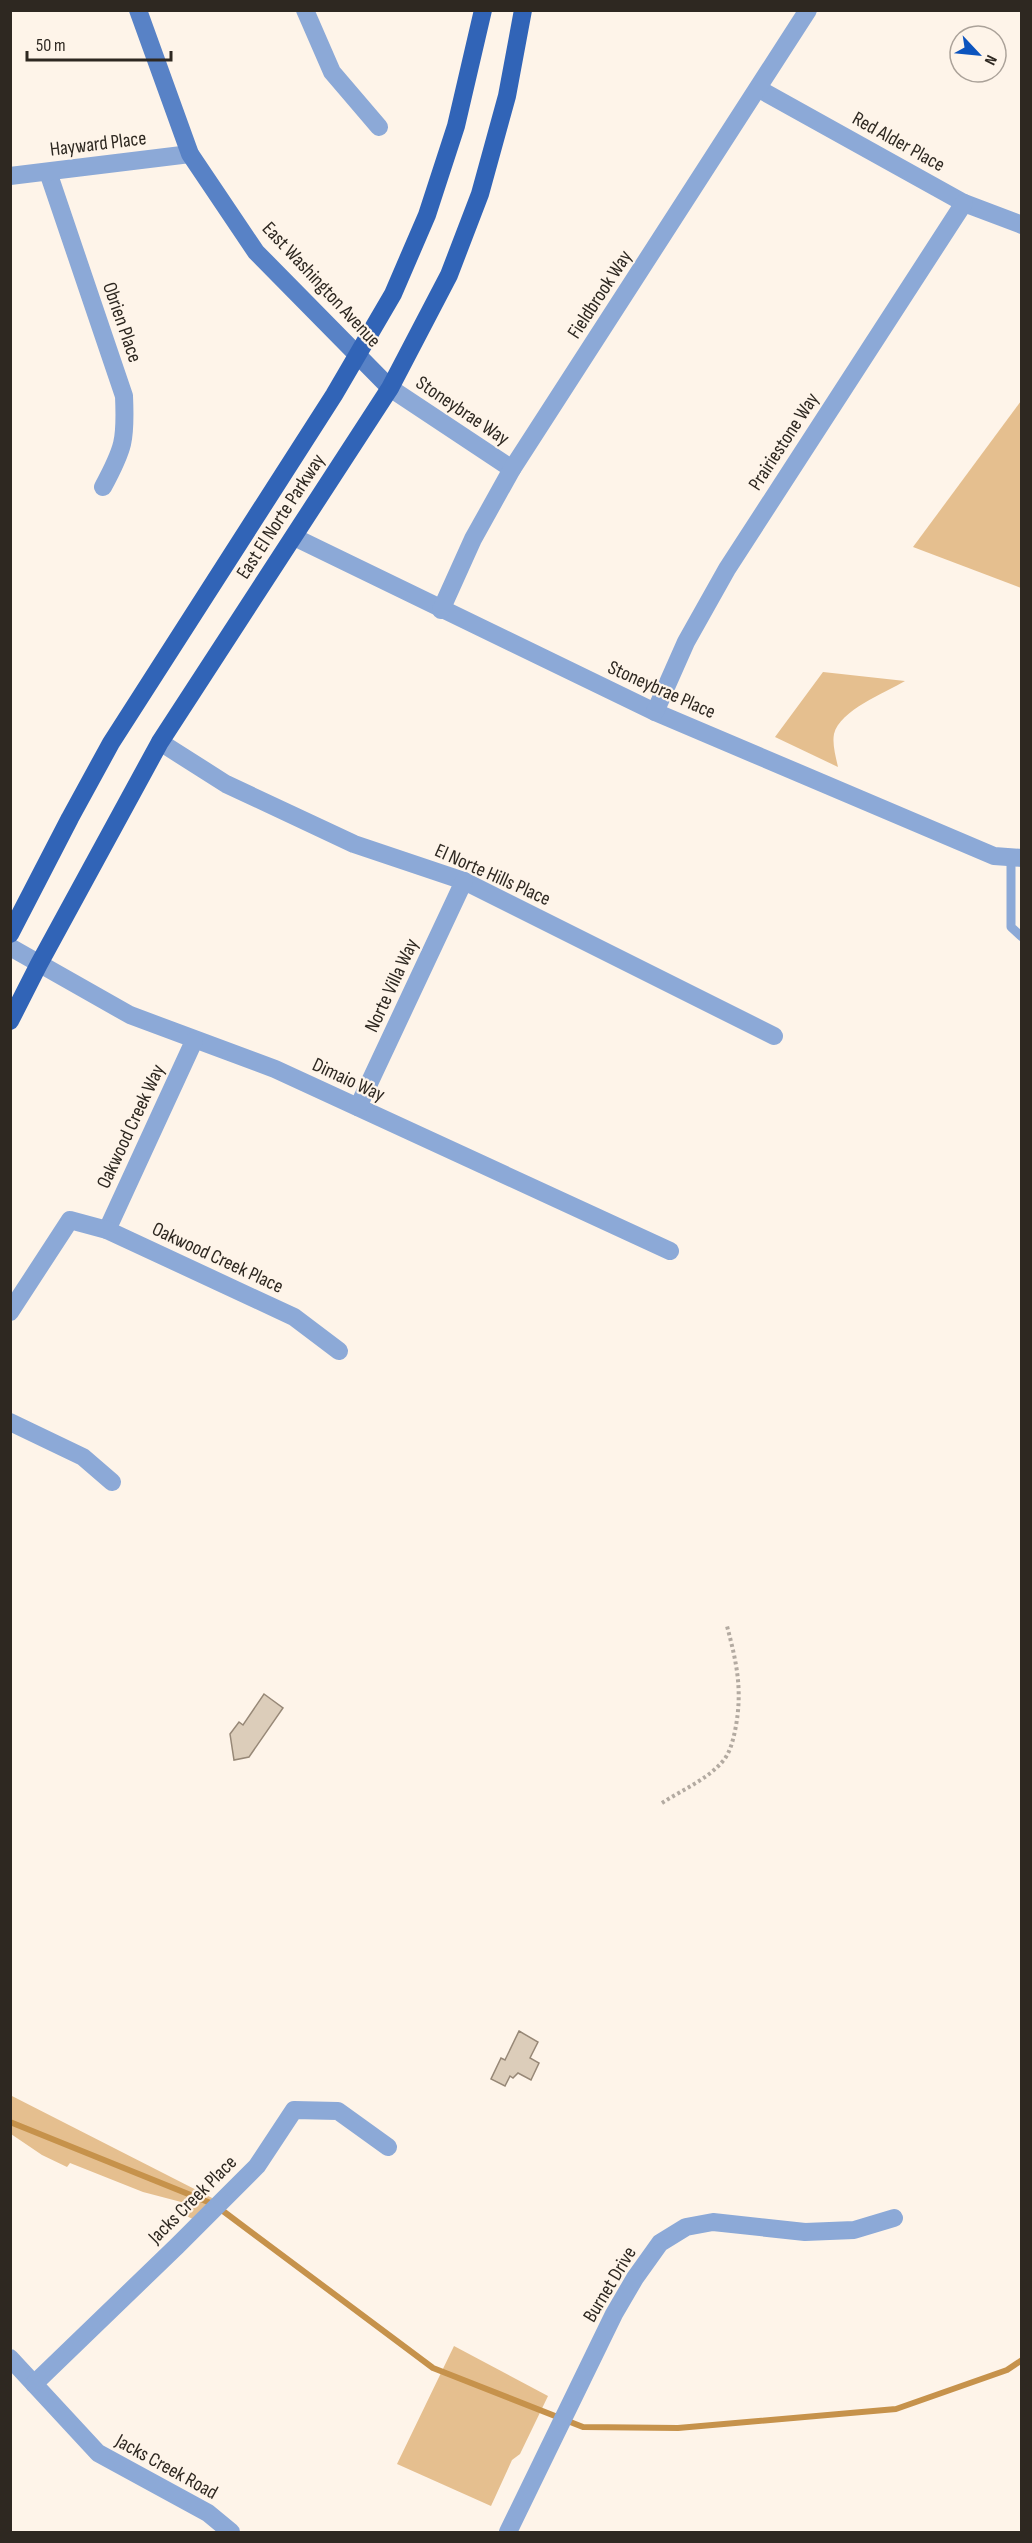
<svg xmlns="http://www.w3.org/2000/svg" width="1032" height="2543" font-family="'Sofia Sans Condensed',sans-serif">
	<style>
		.green { fill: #e5bf8f }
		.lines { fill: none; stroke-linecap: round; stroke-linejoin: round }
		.stream { stroke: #c6924b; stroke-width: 6 }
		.building { fill: #dccdba; stroke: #978877; stroke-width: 1.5 }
		.path { stroke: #b3aaa1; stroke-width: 4; stroke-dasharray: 3 3; stroke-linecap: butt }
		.lane { stroke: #8ca9d7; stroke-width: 9 }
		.street { stroke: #8ca9d7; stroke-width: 18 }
		.secondary { stroke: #5882c6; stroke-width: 18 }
		.primary { stroke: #3164b7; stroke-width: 18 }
		.labels { text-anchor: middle; stroke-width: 4.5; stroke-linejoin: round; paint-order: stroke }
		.street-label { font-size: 20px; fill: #2e2821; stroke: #fef4e9 }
	</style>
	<rect width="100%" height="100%" fill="#fef4e9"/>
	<g class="green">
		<polygon points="1021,401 1021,588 913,547"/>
		<path d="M823,672l82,9c-20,12 -65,29 -71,53 -2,10 2,24 4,33l-63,-30z"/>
		<polygon points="10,2095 218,2201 195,2220 182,2214 185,2203 143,2192 70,2163 67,2167 42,2155 11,2134"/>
		<polygon points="454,2346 548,2396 520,2454 512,2460 491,2506 397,2464"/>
	</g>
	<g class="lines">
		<g class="stream">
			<polyline points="10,2122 213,2204"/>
			<polyline points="223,2211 433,2368 583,2427 678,2428 896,2409 1007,2370 1022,2360"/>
		</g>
	</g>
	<g class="building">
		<polygon points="264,1694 283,1708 249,1757 234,1760 230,1734 239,1722 243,1725"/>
		<polygon points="519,2031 538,2042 530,2058 539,2063 531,2080 518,2073 513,2078 510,2076 505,2086 491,2079 501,2058 505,2060"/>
	</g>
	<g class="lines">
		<path class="path" d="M662,1803c20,-13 46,-24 61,-42 7,-8 10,-21 12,-30 8,-40 2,-67 -8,-105"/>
		<polyline class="lane" points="1011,857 1011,927 1022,937"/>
		<g class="street">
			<polyline points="305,10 332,72 379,127"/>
			<polyline points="759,89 964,203 1022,225"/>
			<path d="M48,172l76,224c2,44 0,52 -21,91"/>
			<polyline points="10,176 190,154"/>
			<polyline points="390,388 512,469"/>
			<polyline points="294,537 655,712 994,856 1022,858"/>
			<polyline points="441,610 473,539 512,469 808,10"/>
			<polyline points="655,712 686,642 727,569 964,203"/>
			<polyline points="160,742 226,784 354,844 464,881 774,1036"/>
			<polyline points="10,947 130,1015 275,1069 670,1251"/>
			<polyline points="358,1107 464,881"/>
			<polyline points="107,1230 194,1041"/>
			<polyline points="10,1312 70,1220 107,1230 294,1317 339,1351"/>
			<polyline points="10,1422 83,1457 112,1482"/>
			<polyline points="10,2358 98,2453 208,2513 231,2532"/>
			<polyline points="34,2384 177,2246 257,2166 294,2110 338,2111 388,2147"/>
			<polyline points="508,2532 614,2314 635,2278 660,2243 686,2227 713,2222 805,2232 854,2230 894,2218"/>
		</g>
		<polyline class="secondary" points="138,10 190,154 256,252 390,388"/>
		<g class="primary">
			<polyline points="10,934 70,818 111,743 334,395 393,294 427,215 456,126 483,10"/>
			<polyline points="10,1021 39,964 160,742 390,388 449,275 480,194 507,96 523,10"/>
		</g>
	</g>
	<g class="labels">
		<g class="street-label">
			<text transform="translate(899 141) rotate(29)" y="7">Red Alder Place</text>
			<text transform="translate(98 143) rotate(-7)" y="7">Hayward Place</text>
			<text transform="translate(322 284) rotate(47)" y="7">East Washington Avenue</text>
			<text transform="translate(599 294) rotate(-57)" y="7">Fieldbrook Way</text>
			<text transform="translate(123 322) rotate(71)" y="7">Obrien Place</text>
			<text transform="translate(463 410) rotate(34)" y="7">Stoneybrae Way</text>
			<text transform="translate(783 441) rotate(-57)" y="7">Prairiestone Way</text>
			<text transform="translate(280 516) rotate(-57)" y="7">East El Norte Parkway</text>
			<text transform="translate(662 689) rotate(24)" y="7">Stoneybrae Place</text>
			<text transform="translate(493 874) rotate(24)" y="7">El Norte Hills Place</text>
			<text transform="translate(391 985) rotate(-65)" y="7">Norte Villa Way</text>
			<text transform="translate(349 1079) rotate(25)" y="7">Dimaio Way</text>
			<text transform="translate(130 1126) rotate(-65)" y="7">Oakwood Creek Way</text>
			<text transform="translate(218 1257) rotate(25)" y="7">Oakwood Creek Place</text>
			<text transform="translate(192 2199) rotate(-45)" y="7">Jacks Creek Place</text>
			<text transform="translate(609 2284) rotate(-59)" y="7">Burnet Drive</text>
			<text transform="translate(167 2466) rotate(29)" y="7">Jacks Creek Road</text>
		</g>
	</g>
	<rect width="1032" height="2543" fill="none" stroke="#2e2821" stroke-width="24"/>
	<g transform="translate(978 54) rotate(116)"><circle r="28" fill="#fef4e9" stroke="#aba299" stroke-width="1.5"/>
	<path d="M0-4.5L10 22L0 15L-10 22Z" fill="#0c54be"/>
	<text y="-9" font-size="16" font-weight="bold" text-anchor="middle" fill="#2e2821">N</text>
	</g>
	<path d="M27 51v9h144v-9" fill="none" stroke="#2e2821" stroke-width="3"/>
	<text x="36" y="51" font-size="18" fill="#2e2821" stroke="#fef4e9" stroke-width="4.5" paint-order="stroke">50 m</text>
</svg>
